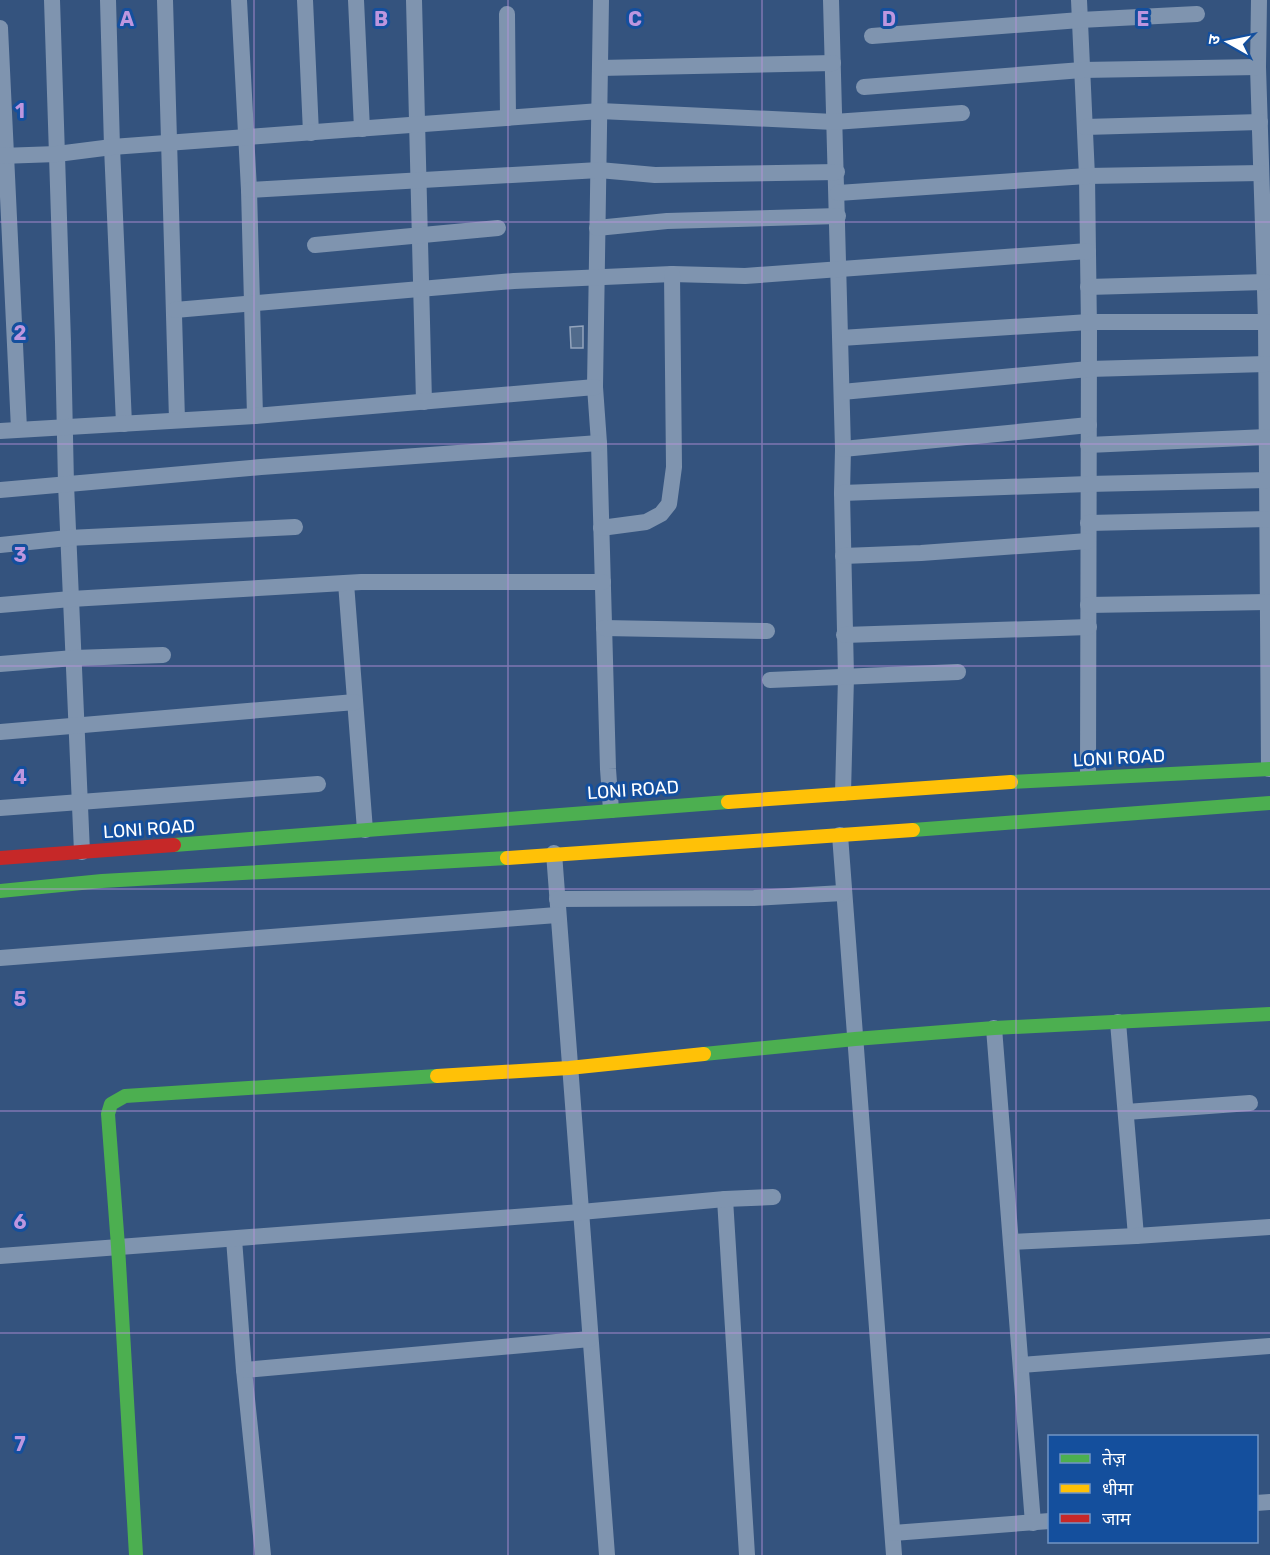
<svg xmlns="http://www.w3.org/2000/svg" width="1270" height="1555" font-family="Rubik,'Noto Sans Devanagari',sans-serif">
	<style>
		.building { fill: #516b8c; stroke: #93a4bc; stroke-width: 1.5 }
		.lines { fill: none; stroke-linecap: round; stroke-linejoin: round }
		.street { stroke: #7f94af; stroke-width: 16 }
		.fast { stroke: #4caf50; stroke-width: 14 }
		.slow { stroke: #ffc107; stroke-width: 14 }
		.jam { stroke: #c62828; stroke-width: 14 }
		.grid { fill: none; stroke: #bd96df; stroke-width: 1.5; stroke-opacity: 0.55 }
		.labels { text-anchor: middle; stroke-width: 6; stroke-linejoin: round; paint-order: stroke }
		.street-label { font-size: 18px; fill: #fff; stroke: #144f9d }
		.grid-label { font-size: 20px; text-anchor: middle; font-weight: bold; fill: #bd96df; stroke: #144f9d; stroke-width: 6; stroke-linejoin: round; paint-order: stroke }
	</style>
	<rect width="100%" height="100%" fill="#34537e"/>
	<polygon class="building" points="583,326 583,348 571,348 570,327"/>
	<g class="lines">
		<g class="street">
			<polyline points="52,0 63,342 66,484 82,852"/>
			<polyline points="108,0 112,147 124,424"/>
			<polyline points="165,0 177,420"/>
			<polyline points="239,0 249,190 255,416"/>
			<polyline points="305,0 311,133"/>
			<polyline points="356,0 362,129"/>
			<polyline points="414,0 424,402"/>
			<polyline points="601,0 595,387 599,443 608,769 611,810"/>
			<polyline points="831,0 843,449 842,493 846,677 843,793"/>
			<polyline points="1079,0 1087,176 1089,330 1088,777"/>
			<polyline points="1259,0 1258,67 1266,322 1269,769"/>
			<polyline points="507,14 508,118"/>
			<polyline points="0,28 19,429"/>
			<polyline points="872,36 1080,20 1197,14"/>
			<polyline points="600,68 833,63"/>
			<polyline points="864,87 1082,70 1258,67"/>
			<polyline points="1085,127 1260,122"/>
			<polyline points="0,156 57,154 112,147 600,111 834,122 962,113"/>
			<polyline points="249,190 599,170 655,175 837,172"/>
			<polyline points="838,193 1087,176 1261,173"/>
			<polyline points="597,228 667,221 838,216"/>
			<polyline points="315,245 498,228"/>
			<polyline points="1088,287 1265,282"/>
			<polyline points="175,310 514,281 672,274 745,276 1088,251"/>
			<polyline points="841,338 1089,322 1266,322"/>
			<polyline points="842,392 1089,369 1266,364"/>
			<polyline points="0,431 255,416 595,387"/>
			<polyline points="1088,445 1267,437"/>
			<polyline points="843,449 1089,425"/>
			<polyline points="0,490 261,467 599,443"/>
			<polyline points="842,493 1088,484 1268,480"/>
			<polyline points="1088,523 1269,519"/>
			<polyline points="601,528 646,522 661,514 669,504 674,467 672,274"/>
			<polyline points="0,545 68,538 295,527"/>
			<polyline points="843,556 921,553 1088,541"/>
			<polyline points="346,583 365,830"/>
			<polyline points="0,605 71,599 361,582 603,582"/>
			<polyline points="1088,605 1267,602"/>
			<polyline points="604,628 767,631"/>
			<polyline points="844,635 1089,627"/>
			<polyline points="0,664 74,658 163,655"/>
			<polyline points="770,680 958,672"/>
			<polyline points="0,732 355,702"/>
			<polyline points="0,808 318,784"/>
			<polyline points="840,835 894,1555"/>
			<polyline points="554,853 607,1555"/>
			<polyline points="557,899 754,898 843,893"/>
			<polyline points="0,958 557,915"/>
			<polyline points="1118,1022 1136,1236"/>
			<polyline points="994,1028 1033,1523"/>
			<polyline points="1126,1112 1250,1103"/>
			<polyline points="725,1199 747,1555"/>
			<polyline points="234,1239 244,1370 263,1555"/>
			<polyline points="1011,1242 1136,1236 1270,1227"/>
			<polyline points="0,1256 581,1212 725,1199 773,1197"/>
			<polyline points="1021,1365 1270,1346"/>
			<polyline points="244,1370 590,1339"/>
			<polyline points="1256,1503 1270,1502"/>
			<polyline points="893,1533 1050,1521"/>
		</g>
		<g class="fast">
			<polyline points="1011,782 1270,769"/>
			<polyline points="913,830 1270,803"/>
			<polyline points="174,845 728,802"/>
			<polyline points="0,891 102,881 507,858"/>
			<polyline points="704,1054 855,1039 994,1028 1270,1014"/>
			<polyline points="136,1555 118,1246 108,1114 111,1104 125,1096 437,1076"/>
		</g>
		<g class="slow">
			<polyline points="728,802 1011,782"/>
			<polyline points="507,858 913,830"/>
			<polyline points="437,1076 569,1068 704,1054"/>
		</g>
		<polyline class="jam" points="0,858 174,845"/>
	</g>
	<path class="grid" d="M254,0v1555M508,0v1555M762,0v1555M1016,0v1555M0,222h1270M0,444h1270M0,666h1270M0,889h1270M0,1111h1270M0,1333h1270"/>
	<g class="labels">
		<g class="street-label">
			<text transform="translate(1119 758) rotate(-3)" y="6">LONI ROAD</text>
			<text transform="translate(633 790) rotate(-4)" y="6">LONI ROAD</text>
			<text transform="translate(149 829) rotate(-4)" y="6">LONI ROAD</text>
		</g>
	</g>
	<g class="grid-label">
		<text x="127" y="26">A</text>
		<text x="381" y="26">B</text>
		<text x="635" y="26">C</text>
		<text x="889" y="26">D</text>
		<text x="1143" y="26">E</text>
		<text x="20" y="118">1</text>
		<text x="20" y="340">2</text>
		<text x="20" y="562">3</text>
		<text x="20" y="784">4</text>
		<text x="20" y="1006">5</text>
		<text x="20" y="1229">6</text>
		<text x="20" y="1451">7</text>
	</g>
	<rect x="1048" y="1435" width="210" height="108" fill="#144f9d" stroke="#7295c4" stroke-width="1.5"/>
	<rect x="1060" y="1454" width="30" height="9" fill="#4caf50" stroke="#7295c4" stroke-width="1.5"/>
	<text x="1102" y="1465" font-size="18" fill="#ffffff">तेज़</text>
	<rect x="1060" y="1484" width="30" height="9" fill="#ffc107" stroke="#7295c4" stroke-width="1.5"/>
	<text x="1102" y="1495" font-size="18" fill="#ffffff">धीमा</text>
	<rect x="1060" y="1514" width="30" height="9" fill="#c62828" stroke="#7295c4" stroke-width="1.5"/>
	<text x="1102" y="1525" font-size="18" fill="#ffffff">जाम</text>
	<g transform="translate(1228 42) rotate(279)" stroke="#144f9d" stroke-width="4.5" paint-order="stroke">
	<path d="M0-4.5L10 22L0 15L-10 22Z" fill="#ffffff"/>
	<text y="-9" font-size="16" font-weight="bold" text-anchor="middle" fill="#ffffff">उ</text>
	</g>
</svg>
